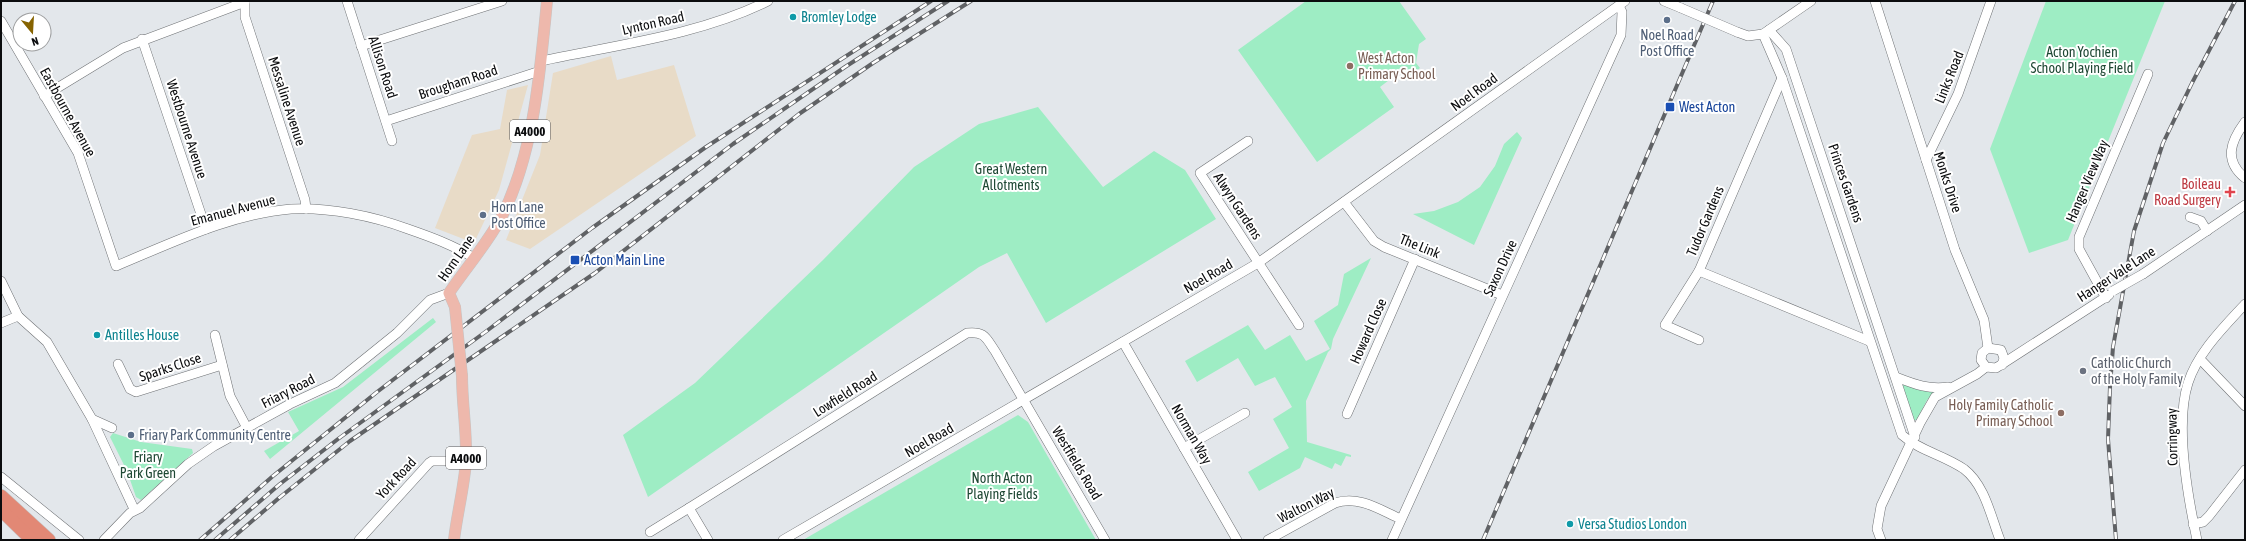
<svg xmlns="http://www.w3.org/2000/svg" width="2246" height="541" font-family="'Asap Condensed',sans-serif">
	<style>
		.commercial { fill: #e8dbc7 }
		.green { fill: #9eedc4 }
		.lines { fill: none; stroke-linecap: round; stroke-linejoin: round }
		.minor-casing { stroke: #6e7174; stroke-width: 10 }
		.major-casing { stroke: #c4c5c5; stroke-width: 12 }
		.highway-casing { stroke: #c4c5c5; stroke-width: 14 }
		.minor { stroke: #fff; stroke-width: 9 }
		.major { stroke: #eeb8ac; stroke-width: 11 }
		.highway { stroke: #e28875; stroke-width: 13 }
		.rail-casing { stroke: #606265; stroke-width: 4 }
		.rail { stroke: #fff; stroke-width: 2.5; stroke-dasharray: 8; stroke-linecap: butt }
		.minor-bridge-casing { stroke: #6e7174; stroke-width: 10; stroke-linecap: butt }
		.major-bridge-casing { stroke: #c4c5c5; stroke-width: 12; stroke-linecap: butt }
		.minor-bridge { stroke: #fff; stroke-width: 9 }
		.major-bridge { stroke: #eeb8ac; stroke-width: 11 }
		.culture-dot { fill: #0f9aa8; stroke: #fff; stroke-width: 1.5 }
		.service-dot { fill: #5c6f8a; stroke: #fff; stroke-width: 1.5 }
		.education-dot { fill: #8d6e63; stroke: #fff; stroke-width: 1.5 }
		.transit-dot { fill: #1a4fb4; stroke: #fff; stroke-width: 1.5 }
		.health-dot { fill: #e0444e; stroke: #fff; stroke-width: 1.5 }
		.worship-dot { fill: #6b7280; stroke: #fff; stroke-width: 1.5 }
		.labels { text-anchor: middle; stroke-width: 4; stroke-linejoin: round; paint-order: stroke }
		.shield { fill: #fff; stroke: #545556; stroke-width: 1 }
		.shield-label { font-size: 13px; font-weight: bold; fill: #0b0c0e }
		.culture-label { font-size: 14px; fill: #0d838f; stroke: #fff; text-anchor: start }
		.street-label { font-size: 14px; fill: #0b0c0e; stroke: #fff }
		.service-label { font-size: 14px; fill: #4e5e75; stroke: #fff; text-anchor: start }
		.park-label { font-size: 14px; fill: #1e4834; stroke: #fff }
		.education-label { font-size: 14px; fill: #785e54; stroke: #fff; text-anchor: start }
		.transit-label { font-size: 14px; fill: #164399; stroke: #fff; text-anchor: start }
		.health-label { font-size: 14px; fill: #be3a42; stroke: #fff; text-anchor: end }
		.worship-label { font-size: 14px; fill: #5b616d; stroke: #fff; text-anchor: start }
	</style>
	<rect width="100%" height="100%" fill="#e3e7eb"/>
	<g class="commercial">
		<polygon points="611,56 617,80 674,65 696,136 530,249 506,240 540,155 553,73"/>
		<polygon points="528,85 499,190 474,243 435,228 472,135 500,129 507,90"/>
	</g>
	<g class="green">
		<polygon points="1306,1 1399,1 1426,39 1419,44 1416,63 1420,68 1406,78 1401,71 1380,87 1394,107 1317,162 1238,50"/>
		<polygon points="2046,1 2165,1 2068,240 2029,253 1990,149"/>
		<polygon points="1038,107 1103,187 1154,151 1185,170 1216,219 1046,323 1007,253 979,267 648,497 623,435 695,383 823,260 914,167 979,124"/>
		<polygon points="1517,132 1522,138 1474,245 1413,214 1434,211 1458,202 1480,187 1495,166 1504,144"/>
		<polygon points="1371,258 1333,339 1331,349 1328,352 1306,401 1307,442 1351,455 1351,457 1346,456 1341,466 1335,463 1332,469 1305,457 1300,468 1259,491 1248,472 1289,448 1273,419 1292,407 1275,377 1255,386 1238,358 1197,382 1185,361 1248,325 1265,350 1290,335 1306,361 1330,349 1314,321 1338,305 1344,274"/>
		<polygon points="433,318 436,322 270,459 264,451 299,431 288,412 343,387"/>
		<polygon points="1902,384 1933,391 1934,393 1927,400 1917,420 1914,420"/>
		<polygon points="1018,415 1028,422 1096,540 803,540"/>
		<polygon points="113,433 141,442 192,449 193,453 141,500 136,497 127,471 110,437"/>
	</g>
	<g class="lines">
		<defs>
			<g id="minor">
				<polyline points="245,1 245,17 305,200 306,209"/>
				<polyline points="347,1 392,141"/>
				<polyline points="1664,1 1681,8"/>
				<polyline points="1875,1 1955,250 1984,320 1988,348"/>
				<path d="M1,21l77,132 38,113c56,-23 114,-52 175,-57 38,-2 82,7 117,20 23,8 45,16 66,29"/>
				<polyline points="1769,30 1786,49 1915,437"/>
				<polyline points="1737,32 1748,36 1763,34 1811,1"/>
				<path d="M1763,34l19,44 120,357c18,16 42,20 62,34 21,16 27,48 36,71"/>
				<polyline points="142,39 206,229"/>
				<polyline points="361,46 502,1"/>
				<path d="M541,61c74,-16 159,-26 227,-60"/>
				<polyline points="44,96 123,48 245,2"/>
				<polyline points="386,121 540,71"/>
				<path d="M2245,122c-14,19 -22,38 0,56"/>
				<polyline points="1248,141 1200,173 1299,325"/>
				<polyline points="1926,160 1958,94 1991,1"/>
				<polyline points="1344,202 1374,241 1384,247 1502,295"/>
				<polyline points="2190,217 2201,221 2207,231"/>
				<polyline points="1699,271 1869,341"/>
				<polyline points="2143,274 2245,205"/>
				<polyline points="1,281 18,316"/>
				<polyline points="2106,298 2079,249 2079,237 2148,74"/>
				<polyline points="1,323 18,316 47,342 92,419 134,509"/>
				<polyline points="215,335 230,396 247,428"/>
				<polyline points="1699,340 1665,325 1699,271 1782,78"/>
				<polyline points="1123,342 1237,540"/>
				<polyline points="1988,348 1982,353 1981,360 1986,367 1996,368 2109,295"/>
				<polyline points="1988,348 2001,350 2004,358 2002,365"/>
				<polyline points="2200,359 2245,406"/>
				<polyline points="118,364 130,389 136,392 222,365"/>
				<path d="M1896,377c18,7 33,13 52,10"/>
				<polyline points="1347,414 1415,259"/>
				<polyline points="92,419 112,428"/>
				<polyline points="1184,448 1245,413"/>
				<polyline points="1,477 79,540"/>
				<polyline points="2193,524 2203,522 2209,516 2245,470"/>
				<polyline points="650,532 689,508"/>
				<polyline points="104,540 130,513 140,508 188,464 214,446 290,404 335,383 397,333 430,300 449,293"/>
				<polyline points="359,540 429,463 432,461 466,461"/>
				<path d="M708,540l-19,-32 278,-175c18,-2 19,5 28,18l110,189"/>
				<polyline points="783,540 1258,263 1625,1"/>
				<path d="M1268,540l67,-37c24,-8 45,7 66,16"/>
				<polyline points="1392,540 1621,35 1622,12 1619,6"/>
				<polyline points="1881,540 1877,529 1881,506 1920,423 1935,397 1977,374 1986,367"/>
				<path d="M2197,540c-9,-42 -22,-116 -9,-157 10,-31 36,-56 57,-79"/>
			</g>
			<g id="major">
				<path d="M455,307l-6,-14c17,-25 37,-48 52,-75 33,-64 39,-146 46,-217"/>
				<path d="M454,540c3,-26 10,-52 12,-79 1,-29 -4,-57 -4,-85"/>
			</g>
			<g id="highway">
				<polyline points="1,496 49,540"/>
				<polyline points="1,510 32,540"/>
			</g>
		</defs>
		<use href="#minor" class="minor-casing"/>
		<use href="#major" class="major-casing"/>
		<use href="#highway" class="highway-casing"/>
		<use href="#minor" class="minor"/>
		<use href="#major" class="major"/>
		<use href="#highway" class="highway"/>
		<defs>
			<g id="rail">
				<polyline points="200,540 273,476 377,392 592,228 706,147 931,1"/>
				<polyline points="215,540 280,484 338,439 488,330 733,144 845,67 948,1"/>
				<polyline points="230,540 279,498 350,441 595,273 799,114 873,63 971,1"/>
				<polyline points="1483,540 1713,1"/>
				<polyline points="2116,540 2108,439 2110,387 2113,347 2134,231 2163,143 2192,83 2235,1"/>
			</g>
		</defs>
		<use href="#rail" class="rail-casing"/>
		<use href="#rail" class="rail"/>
		<defs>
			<g id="minor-bridge">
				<polyline points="1681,8 1737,32"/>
				<polyline points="2113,291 2143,274"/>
			</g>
			<polyline id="major-bridge" points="455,307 462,376"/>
		</defs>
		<use href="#minor-bridge" class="minor-bridge-casing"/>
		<use href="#major-bridge" class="major-bridge-casing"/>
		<use href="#minor-bridge" class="minor-bridge"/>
		<use href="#major-bridge" class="major-bridge"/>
	</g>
	<g class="culture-dot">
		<circle cx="793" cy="17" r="4"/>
		<circle cx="97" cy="335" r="4"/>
		<circle cx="1570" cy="524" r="4"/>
	</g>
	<g class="service-dot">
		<circle cx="1667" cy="20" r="4"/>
		<circle cx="483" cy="215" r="4"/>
		<circle cx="131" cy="435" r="4"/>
	</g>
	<g class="education-dot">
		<circle cx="1350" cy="66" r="4"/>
		<circle cx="2061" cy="413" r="4"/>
	</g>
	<g class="transit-dot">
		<rect x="1665" y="102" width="10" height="10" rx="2"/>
		<rect x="570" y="255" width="10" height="10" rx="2"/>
	</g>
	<path class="health-dot" d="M2228 186h4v4h4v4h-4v4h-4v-4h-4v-4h4z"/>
	<circle class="worship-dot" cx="2083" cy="371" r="4"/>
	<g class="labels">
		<g class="shield">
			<rect x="510" y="120" width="40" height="22" rx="3"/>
			<rect x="446" y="447" width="40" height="22" rx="3"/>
		</g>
		<g class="shield-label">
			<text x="530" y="136">A4000</text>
			<text x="466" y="463">A4000</text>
		</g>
		<g class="culture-label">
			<text x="801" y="22">Bromley Lodge</text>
			<text x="105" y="340">Antilles House</text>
			<text x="1578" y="529">Versa Studios London</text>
		</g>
		<g class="street-label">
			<text transform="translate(653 23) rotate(-13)" y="5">Lynton Road</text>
			<text transform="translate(383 67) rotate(72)" y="5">Allison Road</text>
			<text transform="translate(1949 77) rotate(-68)" y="5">Links Road</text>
			<text transform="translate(458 82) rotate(-18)" y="5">Brougham Road</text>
			<text transform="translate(1474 92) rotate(-36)" y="5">Noel Road</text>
			<text transform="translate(287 101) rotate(72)" y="5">Messaline Avenue</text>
			<text transform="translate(68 112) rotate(61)" y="5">Eastbourne Avenue</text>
			<text transform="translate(187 129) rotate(72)" y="5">Westbourne Avenue</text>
			<text transform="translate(2087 181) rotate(-67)" y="5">Hanger View Way</text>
			<text transform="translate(1948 182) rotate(72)" y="5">Monks Drive</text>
			<text transform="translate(1846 183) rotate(71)" y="5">Princes Gardens</text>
			<text transform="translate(1238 206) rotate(57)" y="5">Alwyn Gardens</text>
			<text transform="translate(233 210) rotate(-15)" y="5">Emanuel Avenue</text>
			<text transform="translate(1705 221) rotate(-67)" y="5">Tudor Gardens</text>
			<text transform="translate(1420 246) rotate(22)" y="5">The Link</text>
			<text transform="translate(456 258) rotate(-55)" y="5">Horn Lane</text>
			<text transform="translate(1500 268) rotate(-65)" y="5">Saxon Drive</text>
			<text transform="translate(2116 274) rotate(-33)" y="5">Hanger Vale Lane</text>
			<text transform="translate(1208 276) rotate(-30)" y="5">Noel Road</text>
			<text transform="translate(1368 331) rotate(-66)" y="5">Howard Close</text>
			<text transform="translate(170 367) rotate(-18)" y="5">Sparks Close</text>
			<text transform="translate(288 391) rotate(-27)" y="5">Friary Road</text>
			<text transform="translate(845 394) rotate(-32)" y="5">Lowfield Road</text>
			<text transform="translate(1192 434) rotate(60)" y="5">Norman Way</text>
			<text transform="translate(2172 437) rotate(-91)" y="5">Corringway</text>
			<text transform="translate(929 440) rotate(-30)" y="5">Noel Road</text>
			<text transform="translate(1077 463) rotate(59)" y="5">Westfields Road</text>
			<text transform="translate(396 478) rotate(-47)" y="5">York Road</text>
			<text transform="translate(1306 505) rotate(-27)" y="5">Walton Way</text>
		</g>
		<g class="service-label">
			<text x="1667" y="40" text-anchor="middle">Noel Road<tspan x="1667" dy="16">Post Office</tspan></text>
			<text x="491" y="212">Horn Lane<tspan x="491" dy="16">Post Office</tspan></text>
			<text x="139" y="440">Friary Park Community Centre</text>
		</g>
		<g class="park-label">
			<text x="2082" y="57">Acton Yochien<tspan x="2082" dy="16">School Playing Field</tspan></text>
			<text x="1011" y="174">Great Western<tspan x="1011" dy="16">Allotments</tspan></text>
			<text x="148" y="462">Friary<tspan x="148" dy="16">Park Green</tspan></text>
			<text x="1002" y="483">North Acton<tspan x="1002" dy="16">Playing Fields</tspan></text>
		</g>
		<g class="education-label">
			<text x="1358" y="63">West Acton<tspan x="1358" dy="16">Primary School</tspan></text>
			<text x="2053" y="410" text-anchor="end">Holy Family Catholic<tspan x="2053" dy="16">Primary School</tspan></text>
		</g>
		<g class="transit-label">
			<text x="1679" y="112">West Acton</text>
			<text x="584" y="265">Acton Main Line</text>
		</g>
		<g class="health-label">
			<text x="2221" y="189">Boileau<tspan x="2221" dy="16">Road Surgery</tspan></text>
		</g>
		<g class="worship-label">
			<text x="2091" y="368">Catholic Church<tspan x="2091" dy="16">of the Holy Family</tspan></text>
		</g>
	</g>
	<rect width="2246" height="541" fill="none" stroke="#0b0c0e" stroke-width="4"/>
	<g transform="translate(32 32) rotate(162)"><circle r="19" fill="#ffffff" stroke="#9d9e9f"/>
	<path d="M0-3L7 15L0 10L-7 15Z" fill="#866300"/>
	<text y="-6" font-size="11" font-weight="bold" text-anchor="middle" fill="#0b0c0e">N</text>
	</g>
</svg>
